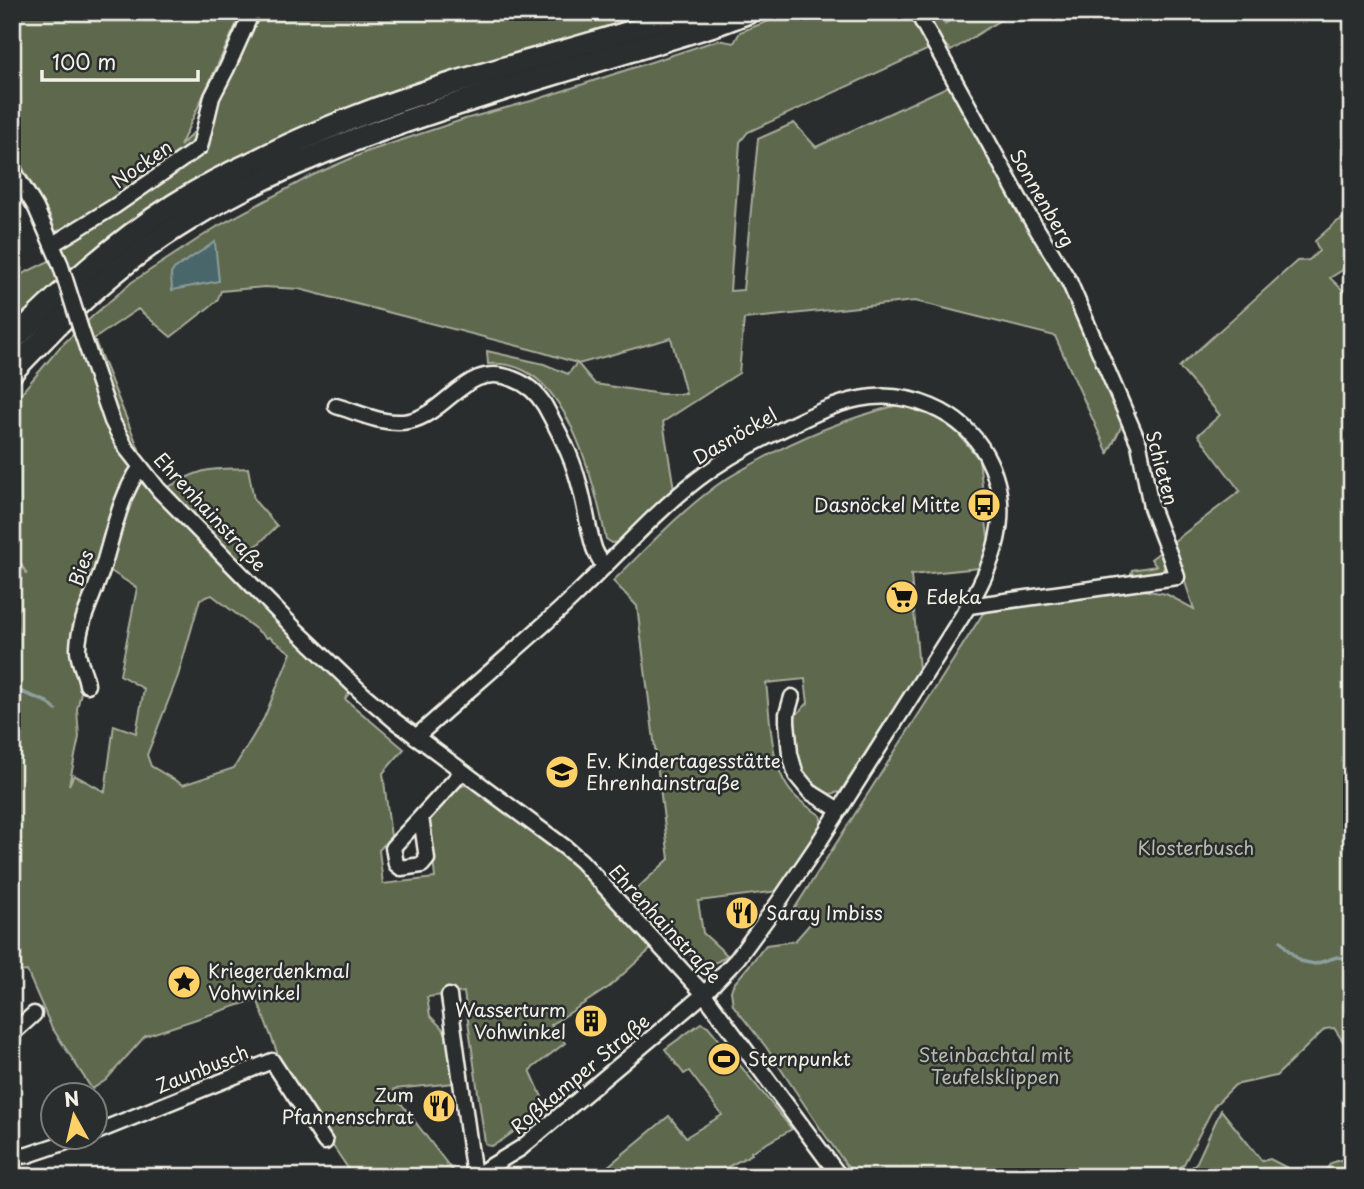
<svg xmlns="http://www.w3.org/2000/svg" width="1364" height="1189" font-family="'Playpen Sans',sans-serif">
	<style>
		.green { fill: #5d674e; stroke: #a8ac9b; stroke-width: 2; fill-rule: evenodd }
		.water { fill: #48666a; stroke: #8d9e9c; stroke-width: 2 }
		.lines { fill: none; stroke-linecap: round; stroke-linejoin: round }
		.stream { stroke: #8d9e9c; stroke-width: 3.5 }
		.minor-casing { stroke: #f4f1e8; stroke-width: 19 }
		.highway-casing { stroke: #f4f1e8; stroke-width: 26 }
		.minor { stroke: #2a2d2e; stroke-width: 14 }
		.highway { stroke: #2a2d2e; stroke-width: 21 }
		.minor-bridge-casing { stroke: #f4f1e8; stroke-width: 19; stroke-linecap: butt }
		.minor-bridge { stroke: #2a2d2e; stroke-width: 14 }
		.labels { text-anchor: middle; stroke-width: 5; stroke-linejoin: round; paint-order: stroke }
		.street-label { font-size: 19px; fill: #f4f1e8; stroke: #2a2d2e }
		.poi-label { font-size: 19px; fill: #f4f1e8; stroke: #2a2d2e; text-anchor: start }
		.park-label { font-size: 19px; fill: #b8baaa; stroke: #2a2d2e }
	</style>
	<rect width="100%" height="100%" fill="#2a2d2e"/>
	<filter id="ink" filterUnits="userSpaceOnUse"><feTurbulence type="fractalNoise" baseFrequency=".0143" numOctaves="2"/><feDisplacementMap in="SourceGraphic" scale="14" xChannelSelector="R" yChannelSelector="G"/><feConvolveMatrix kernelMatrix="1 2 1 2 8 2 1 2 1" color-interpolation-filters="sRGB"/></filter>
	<g filter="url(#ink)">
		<g class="green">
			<polygon points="12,12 242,12 180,146 212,114 255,12 653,12 411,86 309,124 201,176 135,219 101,243 70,272 50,216 12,149"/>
			<path d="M792,12h221l-62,39 -16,-17 -10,4 4,11 -181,83 -8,10 -10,149 13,-1 15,-151 36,-16 22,24 135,-62 119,217 55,117 -17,34 -53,-117 -140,-35 -171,18 -5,54 -76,49 11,67 -56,53 -6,1 -6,-4c-10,-49 -33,-143 -81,-168 -11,-6 -24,-8 -37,-7l-1,-13 57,13 24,10 9,-11 -36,-11 -242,-63 -35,-2 -43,4 -4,10 -46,36 -33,-28 -44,30 49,120 -5,20 16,17c16,-10 32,-20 50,-25 14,-3 30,-2 44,-3l6,32 23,26 -38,37 120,116 -14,20 59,50 -21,24 8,64 -12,13 4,34 52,-6 -6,-57 1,-6 26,-27 9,-3 6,2c28,19 57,38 83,60 36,30 66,67 98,101l-43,39 -58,38 14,18 -35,27 16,36c-9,7 -48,41 -56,40 -2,0 -4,-2 -5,-3l-21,-151 -37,5 3,19 14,14 4,8 6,45 -60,6 3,9 58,76 -4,3h-97l-59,-87 -18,-38 -20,-53 -112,37 -39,44 -14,9 -41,-63 -24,-55 -15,2v-421l15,22 -15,-25v-145l48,-57 35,-33 37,-32 86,-56 93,-50 55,-24 99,-33 70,-19 183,-60 16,3 6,-11zM671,338l15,56h-25l-66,-10 -17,-20zM106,568l31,20 -17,87 24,14 -8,44 -22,-8 -9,67 -31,-17 -5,10 10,-48 -2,-28 6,-25 -3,-70zM212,595l55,43 2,-1 22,16 -27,65 -30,50 -51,17 -32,-19 -4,-11 31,-79 22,-77z"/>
			<polygon points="1352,213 1352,269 1349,266 1330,278 1352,299 1352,1055 1334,1028 1325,1029 1276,1076 1235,1085 1214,1106 1184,1164 1170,1177 855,1177 820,1128 766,1047 733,1005 731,991 733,985 766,945 795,941 816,917 793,911 984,612 1137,589 1166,594 1194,609 1183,576 1169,545 1240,491 1198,435 1220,415 1179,367 1297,261 1309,260 1319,251 1315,241 1335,223"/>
			<polygon points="49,261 61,281 12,324 12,279"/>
			<path d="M898,405l27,7 17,9 16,12 21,26 10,87 -10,22 -68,7 8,95 -79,122 -10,2c-33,-16 -33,-41 -36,-74l2,-5 12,-12 -3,-24 -39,4c4,31 4,77 21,103 8,13 21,21 33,29l2,8 -44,68 -80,10 5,32 24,22c-11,10 -22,12 -34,3l-60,-66 36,-33 -32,-253 -24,-25c32,-31 63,-65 99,-92 14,-11 30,-19 46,-28 44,-25 90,-43 140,-56z"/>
			<path d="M1163,550l3,15c-8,14 -23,14 -37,16l3,-11 24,-4 -5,-7z"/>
			<polygon points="701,1023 708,1026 792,1129 751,1152 752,1154 709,1177 595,1177 669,1116 686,1137 722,1115 689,1071 684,1074 665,1049"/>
			<polygon points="1221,1110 1262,1161 1270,1159 1305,1177 1183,1177 1197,1162"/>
			<polygon points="1352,1156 1352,1177 1321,1177 1331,1163"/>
		</g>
		<polygon class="water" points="215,242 219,281 172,290 171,274 174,269"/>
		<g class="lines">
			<g class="stream">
				<polyline points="945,24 957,12"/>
				<polyline points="12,677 19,691 47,702 56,710"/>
				<polyline points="1281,941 1287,949 1300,961 1315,964 1337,957 1352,960"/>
			</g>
			<defs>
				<g id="minor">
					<polyline points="917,12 1029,216 1069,281 1139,444 1151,507 1170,556 1177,577 969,606"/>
					<polyline points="12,169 36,208 60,263"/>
					<polyline points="53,244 115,206 200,147 212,97 227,68 252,12"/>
					<polyline points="82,333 112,421 126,448 159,490 294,628 363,694 395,721 566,848 581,861 704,994 840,1177"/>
					<path d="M336,406c24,7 49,20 73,15 39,-8 58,-61 104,-42 14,5 25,15 32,27 13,24 26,48 33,74 7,22 9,46 16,68 2,6 7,13 10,19"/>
					<path d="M87,685c-1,-12 -10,-24 -9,-37 1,-28 16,-52 24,-78 11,-35 17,-72 38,-102"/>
					<polyline points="792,697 787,714 787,722 790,754 796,775 810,792 839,810"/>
					<path d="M416,737c49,-44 99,-86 147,-130 46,-42 86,-90 135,-128 26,-20 57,-37 87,-51 23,-11 48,-24 74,-29 48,-10 103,12 127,56 31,57 7,113 -25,163l-145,229 -38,56 -41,56 -33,35 -183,154 -48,29"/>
					<polyline points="421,817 393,847 396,864 401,868 422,865 427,859 421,817 462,772"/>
					<polyline points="449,996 474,1176"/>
					<polyline points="12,1034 34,1014"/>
					<polyline points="94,1133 272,1061 325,1142"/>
					<polyline points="12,1157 28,1155 84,1136"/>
				</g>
				<g id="highway">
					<path d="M12,341c50,-50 102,-98 162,-136 27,-17 55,-32 84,-45 31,-16 64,-30 97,-43 110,-43 227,-67 339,-105"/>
					<path d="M12,372c14,-16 30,-31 44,-46 40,-40 84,-77 132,-106 105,-64 222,-102 339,-138 64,-19 129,-39 193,-59l29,-11"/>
				</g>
			</defs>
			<use href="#minor" class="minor-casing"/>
			<use href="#highway" class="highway-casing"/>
			<use href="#minor" class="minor"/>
			<use href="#highway" class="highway"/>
			<defs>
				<polyline id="minor-bridge" points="60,263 82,333"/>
			</defs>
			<use href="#minor-bridge" class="minor-bridge-casing"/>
			<use href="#minor-bridge" class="minor-bridge"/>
		</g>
	</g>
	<defs>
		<symbol id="bus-disc" viewBox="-11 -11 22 22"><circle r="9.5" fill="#ffd166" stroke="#2a2d2e"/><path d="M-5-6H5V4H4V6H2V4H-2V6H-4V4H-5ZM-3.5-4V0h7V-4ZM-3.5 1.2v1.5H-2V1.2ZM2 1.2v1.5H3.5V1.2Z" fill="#111"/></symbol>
		<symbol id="supermarket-disc" viewBox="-11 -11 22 22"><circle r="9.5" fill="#ffd166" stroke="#2a2d2e"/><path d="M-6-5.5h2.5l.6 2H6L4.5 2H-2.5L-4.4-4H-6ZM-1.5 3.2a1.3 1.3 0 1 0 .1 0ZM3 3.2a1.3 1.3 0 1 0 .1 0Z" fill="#111"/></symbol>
		<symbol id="school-disc" viewBox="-11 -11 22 22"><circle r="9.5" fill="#ffd166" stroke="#2a2d2e"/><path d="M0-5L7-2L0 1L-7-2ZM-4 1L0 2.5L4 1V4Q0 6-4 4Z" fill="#111"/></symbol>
		<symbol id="restaurant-disc" viewBox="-11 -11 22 22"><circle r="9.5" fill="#ffd166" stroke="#2a2d2e"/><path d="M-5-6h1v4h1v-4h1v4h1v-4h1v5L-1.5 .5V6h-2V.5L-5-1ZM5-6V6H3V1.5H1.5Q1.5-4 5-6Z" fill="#111"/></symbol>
		<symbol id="sight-disc" viewBox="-11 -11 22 22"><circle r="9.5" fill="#ffd166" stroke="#2a2d2e"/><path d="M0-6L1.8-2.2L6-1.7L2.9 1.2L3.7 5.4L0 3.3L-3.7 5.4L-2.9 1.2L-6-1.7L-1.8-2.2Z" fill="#111"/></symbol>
		<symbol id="building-disc" viewBox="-11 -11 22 22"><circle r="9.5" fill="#ffd166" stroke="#2a2d2e"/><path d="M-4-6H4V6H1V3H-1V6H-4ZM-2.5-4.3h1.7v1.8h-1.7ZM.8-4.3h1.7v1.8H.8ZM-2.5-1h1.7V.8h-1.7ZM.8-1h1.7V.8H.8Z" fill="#111"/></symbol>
		<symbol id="stadium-disc" viewBox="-11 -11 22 22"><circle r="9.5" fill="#ffd166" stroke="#2a2d2e"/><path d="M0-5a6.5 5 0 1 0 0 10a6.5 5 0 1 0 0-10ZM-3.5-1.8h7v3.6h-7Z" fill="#111"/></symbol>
	</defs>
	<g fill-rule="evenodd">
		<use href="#bus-disc" x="965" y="486" width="38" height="38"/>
		<use href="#supermarket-disc" x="883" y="578" width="38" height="38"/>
		<use href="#school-disc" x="543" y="753" width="38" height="38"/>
		<use href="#restaurant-disc" x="723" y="894" width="38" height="38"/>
		<use href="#sight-disc" x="165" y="963" width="38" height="38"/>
		<use href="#building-disc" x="572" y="1002" width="38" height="38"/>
		<use href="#stadium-disc" x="705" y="1040" width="38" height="38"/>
		<use href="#restaurant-disc" x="420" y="1087" width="38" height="38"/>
	</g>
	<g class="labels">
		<g class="street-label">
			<text transform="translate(142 164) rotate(-35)" y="7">Nocken</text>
			<text transform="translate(1042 198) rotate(60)" y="7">Sonnenberg</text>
			<text transform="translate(735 436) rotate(-30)" y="7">Dasnöckel</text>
			<text transform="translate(1162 468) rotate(75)" y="7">Schieten</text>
			<text transform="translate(210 512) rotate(47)" y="7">Ehrenhainstraße</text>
			<text transform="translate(81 568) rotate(-70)" y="7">Bies</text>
			<text transform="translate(665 924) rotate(47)" y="7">Ehrenhainstraße</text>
			<text transform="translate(202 1069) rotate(-22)" y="7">Zaunbusch</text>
			<text transform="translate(580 1074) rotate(-40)" y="7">Roßkamper Straße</text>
		</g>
		<g class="poi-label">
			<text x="960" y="512" text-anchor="end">Dasnöckel Mitte</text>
			<text x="926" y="604">Edeka</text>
			<text x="586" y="768">Ev. Kindertagesstätte<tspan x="586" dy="22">Ehrenhainstraße</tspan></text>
			<text x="766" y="920">Saray Imbiss</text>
			<text x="208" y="978">Kriegerdenkmal<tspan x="208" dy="22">Vohwinkel</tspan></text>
			<text x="566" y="1017" text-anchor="end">Wasserturm<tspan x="566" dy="22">Vohwinkel</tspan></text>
			<text x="748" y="1066">Sternpunkt</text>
			<text x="414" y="1102" text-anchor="end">Zum<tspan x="414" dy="22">Pfannenschrat</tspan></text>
		</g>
		<g class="park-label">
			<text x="1196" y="855">Klosterbusch</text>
			<text x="995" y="1062">Steinbachtal mit<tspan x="995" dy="22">Teufelsklippen</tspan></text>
		</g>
	</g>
	<rect width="1364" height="1189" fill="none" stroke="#2a2d2e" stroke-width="42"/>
	<rect x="21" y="21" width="1322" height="1147" fill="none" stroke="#f4f1e8" stroke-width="2.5" filter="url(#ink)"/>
	<g transform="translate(74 1116) rotate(352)"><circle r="33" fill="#2a2d2e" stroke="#7b7b78" stroke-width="2"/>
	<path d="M0-5L12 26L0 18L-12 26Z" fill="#ffd166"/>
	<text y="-10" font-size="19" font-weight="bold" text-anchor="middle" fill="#f4f1e8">N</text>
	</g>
	<path d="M42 70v10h156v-10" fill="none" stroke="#f4f1e8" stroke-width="3.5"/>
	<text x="52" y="70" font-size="21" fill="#f4f1e8" stroke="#2a2d2e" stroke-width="5" paint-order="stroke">100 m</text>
</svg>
